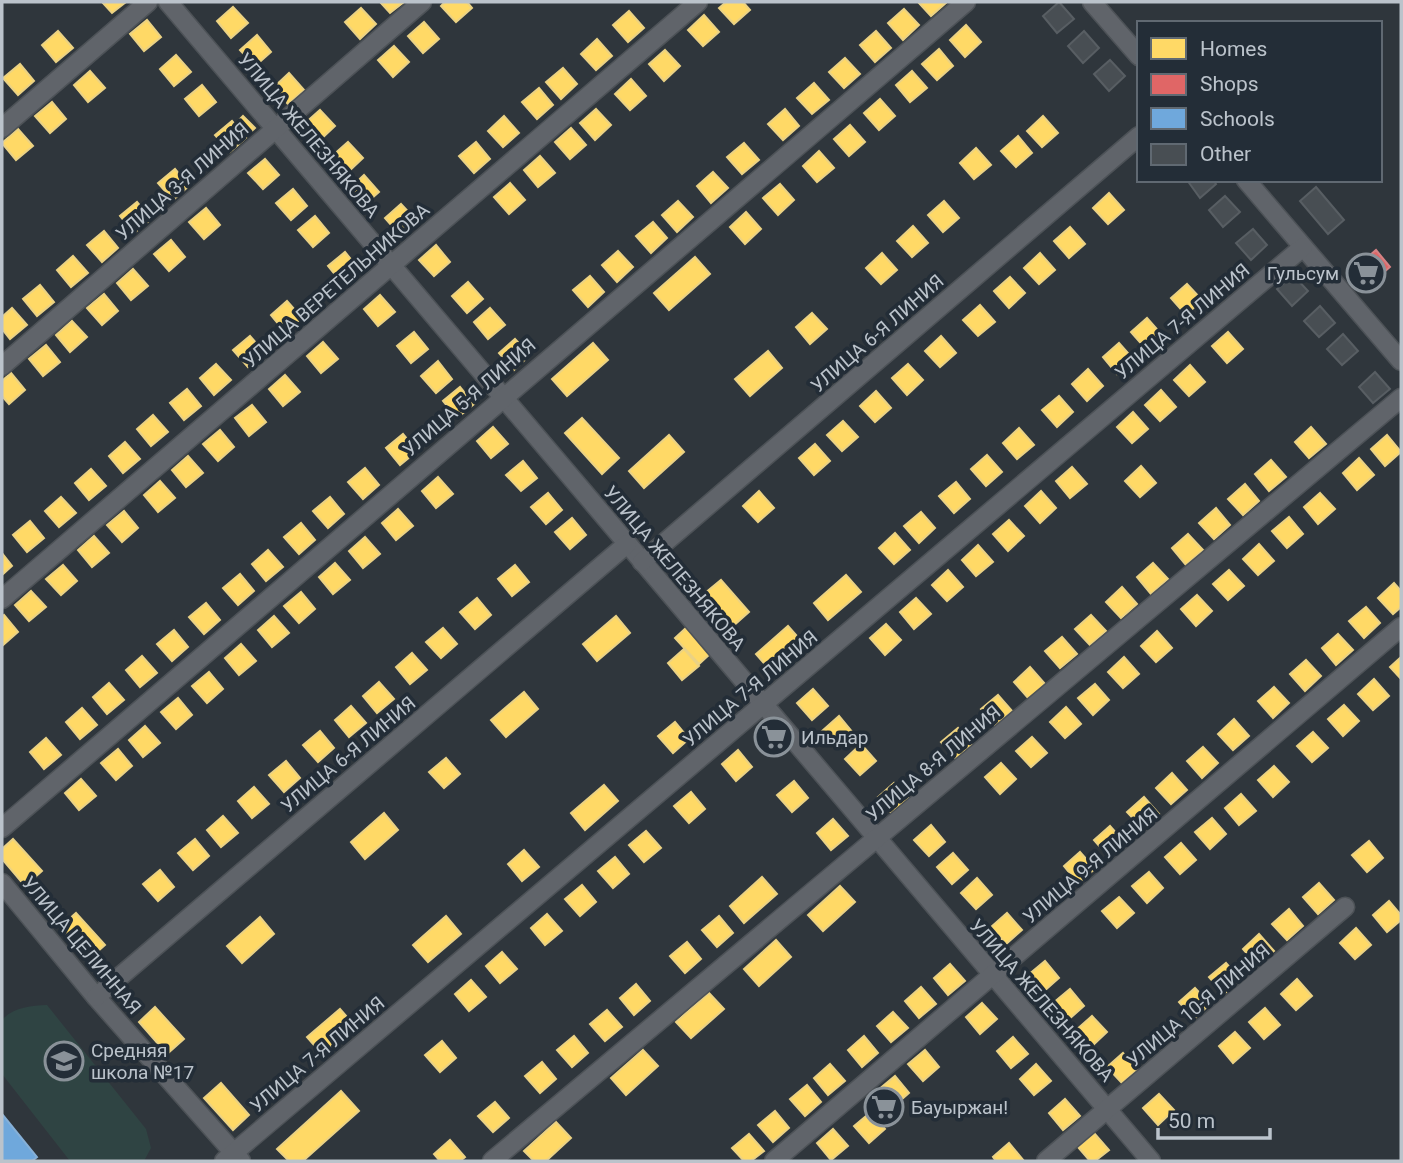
<svg xmlns="http://www.w3.org/2000/svg" width="1403" height="1163" font-family="Roboto,sans-serif">
	<style>
		.green { fill: #2f4443 }
		.homes { fill: #ffd966; stroke: #ebd284; stroke-width: 2 }
		.shops { fill: #e06666; stroke: #d58284; stroke-width: 2 }
		.schools { fill: #6fa8dc; stroke: #86b0d7; stroke-width: 2 }
		.building { fill: #484e53; stroke: #585e63; stroke-width: 2 }
		.lines { fill: none; stroke-linecap: round; stroke-linejoin: round }
		.minor-casing { stroke: #4d5257; stroke-width: 21 }
		.minor { stroke: #60646a; stroke-width: 18 }
		.labels { text-anchor: middle; stroke-width: 7; stroke-linejoin: round; paint-order: stroke }
		.street-label { font-size: 19px; fill: #bbc3cb; stroke: #232d37 }
		.poi-label { font-size: 19px; fill: #bbc3cb; stroke: #232d37; text-anchor: start }
	</style>
	<rect width="100%" height="100%" fill="#2f363c"/>
	<path class="green" d="M47,1005l99,124 5,19 -7,13h-74l-68,-87v-54c11,-13 29,-14 45,-15z"/>
	<g class="homes">
		<polygon points="102,2 126,2 112,13"/>
		<polygon points="380,2 404,2 390,13"/>
		<polygon points="445,2 467,2 472,8 456,22 441,6"/>
		<polygon points="726,2 743,2 750,10 734,24 719,8"/>
		<polygon points="918,2 947,2 931,16"/>
		<polygon points="233,7 248,23 231,38 217,21"/>
		<polygon points="361,8 376,24 360,39 345,22"/>
		<polygon points="904,9 919,25 903,40 888,23"/>
		<polygon points="629,11 644,28 628,42 613,25"/>
		<polygon points="704,15 719,32 703,46 688,30"/>
		<polygon points="147,20 161,37 144,51 130,34"/>
		<polygon points="424,22 439,39 423,53 408,36"/>
		<polygon points="966,25 981,42 965,57 950,40"/>
		<polygon points="58,31 73,48 56,62 42,45"/>
		<polygon points="876,31 891,48 875,62 860,45"/>
		<polygon points="257,35 271,52 255,66 240,50"/>
		<polygon points="597,39 612,56 596,70 581,54"/>
		<polygon points="394,46 409,62 393,77 378,60"/>
		<polygon points="939,49 953,66 937,80 922,64"/>
		<polygon points="665,50 680,66 664,81 649,64"/>
		<polygon points="176,55 191,72 174,86 160,69"/>
		<polygon points="845,58 860,74 844,88 829,72"/>
		<polygon points="20,64 34,81 18,95 3,78"/>
		<polygon points="563,68 577,84 561,99 546,82"/>
		<polygon points="90,71 105,88 88,102 74,85"/>
		<polygon points="912,71 927,88 910,102 896,85"/>
		<polygon points="289,73 304,90 288,104 273,88"/>
		<polygon points="631,79 646,96 630,110 615,94"/>
		<polygon points="814,83 829,100 812,114 797,98"/>
		<polygon points="202,85 216,102 199,116 185,99"/>
		<polygon points="539,88 553,105 537,119 522,102"/>
		<polygon points="880,99 895,116 879,130 864,113"/>
		<polygon points="52,102 66,119 50,133 35,116"/>
		<polygon points="596,109 611,125 595,140 580,123"/>
		<polygon points="785,109 799,126 783,140 768,124"/>
		<polygon points="320,110 335,126 319,141 304,124"/>
		<polygon points="243,116 255,128 247,135 236,123"/>
		<polygon points="504,116 519,133 503,147 488,131"/>
		<polygon points="1043,116 1058,133 1042,147 1027,131"/>
		<polygon points="232,121 246,138 230,152 215,135"/>
		<polygon points="850,125 865,142 849,156 834,139"/>
		<polygon points="571,128 586,145 570,159 555,142"/>
		<polygon points="18,129 33,146 16,160 2,143"/>
		<polygon points="1018,136 1032,153 1016,167 1001,151"/>
		<polygon points="348,142 363,158 347,173 332,156"/>
		<polygon points="476,142 490,159 474,173 459,156"/>
		<polygon points="744,143 759,160 742,174 727,157"/>
		<polygon points="976,148 991,165 974,179 960,163"/>
		<polygon points="819,151 834,168 817,182 803,166"/>
		<polygon points="540,156 555,173 538,187 524,170"/>
		<polygon points="265,159 279,175 263,189 248,173"/>
		<polygon points="175,169 189,186 173,200 158,183"/>
		<polygon points="713,172 728,188 711,203 697,186"/>
		<polygon points="364,175 379,192 363,206 348,190"/>
		<polygon points="510,183 525,200 509,214 494,197"/>
		<polygon points="780,184 794,200 778,215 763,198"/>
		<polygon points="293,189 307,206 291,220 276,203"/>
		<polygon points="1109,193 1124,210 1108,224 1093,208"/>
		<polygon points="678,201 693,217 677,232 662,215"/>
		<polygon points="944,201 959,218 943,232 928,215"/>
		<polygon points="137,202 151,219 134,233 120,216"/>
		<polygon points="401,204 416,220 400,235 385,218"/>
		<polygon points="206,208 220,225 204,239 189,222"/>
		<polygon points="746,212 761,229 745,244 730,227"/>
		<polygon points="315,216 329,233 313,247 298,230"/>
		<polygon points="653,222 667,238 651,253 636,236"/>
		<polygon points="913,226 928,243 912,257 897,241"/>
		<polygon points="1070,227 1085,244 1069,258 1054,241"/>
		<polygon points="104,231 118,248 102,262 87,245"/>
		<polygon points="171,240 185,257 169,271 154,254"/>
		<polygon points="436,245 450,262 434,276 419,260"/>
		<polygon points="618,251 633,267 617,282 602,265"/>
		<polygon points="345,252 359,269 342,283 328,266"/>
		<polygon points="882,253 897,270 881,284 866,268"/>
		<polygon points="1040,253 1055,270 1039,284 1024,268"/>
		<polygon points="73,256 88,273 71,287 57,270"/>
		<polygon points="695,257 710,274 669,310 654,293"/>
		<polygon points="133,269 148,286 131,300 117,283"/>
		<polygon points="590,276 604,292 588,307 573,290"/>
		<polygon points="1010,277 1025,293 1009,308 994,291"/>
		<polygon points="468,282 483,299 467,313 452,296"/>
		<polygon points="1187,284 1202,300 1186,315 1171,298"/>
		<polygon points="40,285 54,302 37,316 23,299"/>
		<polygon points="104,294 118,311 102,325 87,308"/>
		<polygon points="380,295 395,312 378,326 364,309"/>
		<polygon points="287,301 302,318 285,332 271,315"/>
		<polygon points="980,305 995,322 978,336 963,320"/>
		<polygon points="12,308 27,325 10,339 2,329 2,317"/>
		<polygon points="490,308 505,325 488,339 474,322"/>
		<polygon points="812,313 827,329 810,344 796,327"/>
		<polygon points="1147,318 1162,335 1146,349 1131,332"/>
		<polygon points="72,321 87,337 70,352 56,335"/>
		<polygon points="414,332 428,349 411,363 397,346"/>
		<polygon points="1228,332 1243,349 1227,363 1212,346"/>
		<polygon points="250,336 265,353 248,367 233,350"/>
		<polygon points="941,336 956,353 940,367 925,351"/>
		<polygon points="515,339 530,355 514,370 499,353"/>
		<polygon points="323,342 338,359 321,373 307,356"/>
		<polygon points="593,343 608,360 567,396 552,379"/>
		<polygon points="1119,343 1134,360 1117,374 1103,357"/>
		<polygon points="46,345 60,362 43,376 29,359"/>
		<polygon points="768,351 782,368 750,396 735,379"/>
		<polygon points="438,361 452,379 436,393 421,376"/>
		<polygon points="216,364 231,380 214,395 200,378"/>
		<polygon points="908,364 923,380 907,395 892,378"/>
		<polygon points="1190,365 1205,382 1189,396 1174,380"/>
		<polygon points="1088,369 1103,386 1087,401 1072,384"/>
		<polygon points="11,373 25,390 9,404 2,396 2,381"/>
		<polygon points="285,375 300,392 283,406 269,389"/>
		<polygon points="460,387 474,404 457,418 443,401"/>
		<polygon points="187,389 201,406 184,420 170,403"/>
		<polygon points="1161,390 1176,407 1160,421 1145,405"/>
		<polygon points="876,391 891,408 875,422 860,406"/>
		<polygon points="1059,396 1073,412 1057,427 1042,410"/>
		<polygon points="252,405 266,422 249,436 235,418"/>
		<polygon points="1133,412 1148,429 1132,443 1117,427"/>
		<polygon points="153,415 168,432 151,446 137,429"/>
		<polygon points="582,418 619,458 602,474 565,433"/>
		<polygon points="843,421 858,437 842,451 827,435"/>
		<polygon points="493,427 508,444 491,458 477,441"/>
		<polygon points="1311,427 1326,444 1309,458 1295,442"/>
		<polygon points="1019,428 1034,445 1017,459 1003,443"/>
		<polygon points="220,430 234,447 218,461 203,444"/>
		<polygon points="403,434 417,451 400,465 386,448"/>
		<polygon points="669,435 684,452 644,488 629,471"/>
		<polygon points="1387,435 1401,452 1385,466 1371,449"/>
		<polygon points="125,442 140,459 123,473 109,456"/>
		<polygon points="815,444 830,461 814,475 799,458"/>
		<polygon points="987,455 1002,472 986,486 971,469"/>
		<polygon points="188,456 203,473 186,487 172,470"/>
		<polygon points="1359,458 1374,475 1357,490 1343,473"/>
		<polygon points="1271,460 1286,477 1269,491 1255,474"/>
		<polygon points="523,461 537,478 521,491 506,475"/>
		<polygon points="1141,466 1156,483 1140,497 1125,481"/>
		<polygon points="1072,467 1087,484 1070,498 1056,481"/>
		<polygon points="365,468 379,485 363,499 348,482"/>
		<polygon points="91,469 106,486 89,500 75,483"/>
		<polygon points="438,477 453,494 436,508 422,491"/>
		<polygon points="160,481 175,498 158,512 144,495"/>
		<polygon points="956,482 970,499 954,513 939,496"/>
		<polygon points="1245,484 1259,501 1243,515 1228,499"/>
		<polygon points="759,491 774,508 758,522 743,506"/>
		<polygon points="1041,491 1056,508 1040,523 1025,506"/>
		<polygon points="548,493 562,510 546,524 531,507"/>
		<polygon points="1320,493 1335,509 1318,524 1304,507"/>
		<polygon points="61,497 76,513 59,527 45,511"/>
		<polygon points="330,497 344,514 328,528 313,511"/>
		<polygon points="1216,508 1230,525 1214,539 1199,523"/>
		<polygon points="398,509 413,526 396,540 382,523"/>
		<polygon points="124,511 138,528 122,542 107,525"/>
		<polygon points="921,512 935,528 919,543 904,526"/>
		<polygon points="1289,517 1303,534 1287,548 1272,531"/>
		<polygon points="572,518 586,535 570,549 555,532"/>
		<polygon points="1009,520 1024,536 1008,551 993,534"/>
		<polygon points="30,521 44,538 27,552 13,535"/>
		<polygon points="301,523 315,540 299,554 284,537"/>
		<polygon points="895,533 910,550 894,564 879,548"/>
		<polygon points="1188,534 1203,550 1186,565 1172,548"/>
		<polygon points="94,536 109,553 92,567 78,550"/>
		<polygon points="365,537 380,554 363,568 349,551"/>
		<polygon points="1259,544 1274,561 1258,575 1243,559"/>
		<polygon points="978,545 993,562 976,576 962,560"/>
		<polygon points="268,550 283,567 266,581 252,564"/>
		<polygon points="2,553 12,566 2,575"/>
		<polygon points="335,563 350,580 333,594 319,577"/>
		<polygon points="1153,563 1168,579 1151,594 1137,577"/>
		<polygon points="63,565 77,581 61,595 46,579"/>
		<polygon points="515,565 529,582 512,596 498,579"/>
		<polygon points="948,570 963,587 947,601 932,585"/>
		<polygon points="1229,570 1244,586 1228,600 1213,584"/>
		<polygon points="240,574 254,591 238,605 223,588"/>
		<polygon points="846,575 861,592 828,620 814,603"/>
		<polygon points="721,580 749,612 732,627 704,594"/>
		<polygon points="1394,583 1401,591 1401,607 1393,614 1378,598"/>
		<polygon points="1122,587 1137,604 1121,618 1106,602"/>
		<polygon points="31,591 46,607 29,621 15,605"/>
		<polygon points="301,592 315,609 299,623 284,606"/>
		<polygon points="1197,595 1212,611 1196,626 1181,609"/>
		<polygon points="477,598 491,615 475,629 460,612"/>
		<polygon points="916,598 931,614 914,629 900,612"/>
		<polygon points="206,603 220,620 204,634 189,617"/>
		<polygon points="1366,607 1380,623 1364,638 1349,621"/>
		<polygon points="4,615 18,632 2,646 2,617"/>
		<polygon points="1091,615 1106,631 1090,645 1075,629"/>
		<polygon points="274,616 289,633 272,647 258,630"/>
		<polygon points="616,616 630,633 597,661 583,644"/>
		<polygon points="886,624 901,640 885,655 870,638"/>
		<polygon points="788,626 803,643 770,670 756,654"/>
		<polygon points="687,627 710,654 699,664 675,638"/>
		<polygon points="443,628 457,644 441,658 426,642"/>
		<polygon points="174,630 188,647 172,661 157,644"/>
		<polygon points="1157,631 1172,648 1156,662 1141,646"/>
		<polygon points="1338,634 1353,650 1336,665 1322,648"/>
		<polygon points="1062,637 1077,654 1060,668 1045,651"/>
		<polygon points="241,644 256,661 239,675 225,658"/>
		<polygon points="684,649 699,666 682,680 668,663"/>
		<polygon points="412,653 427,670 410,684 396,667"/>
		<polygon points="142,656 157,673 140,687 126,670"/>
		<polygon points="1124,657 1139,674 1123,688 1108,672"/>
		<polygon points="1401,657 1401,679 1390,667"/>
		<polygon points="1306,660 1321,676 1305,691 1290,674"/>
		<polygon points="1030,667 1045,684 1029,699 1014,682"/>
		<polygon points="209,672 223,689 207,703 192,686"/>
		<polygon points="1374,679 1389,696 1373,710 1358,694"/>
		<polygon points="379,682 394,699 377,713 363,696"/>
		<polygon points="109,683 124,700 107,714 93,697"/>
		<polygon points="1095,684 1109,700 1093,715 1078,698"/>
		<polygon points="1274,687 1289,703 1273,718 1258,701"/>
		<polygon points="813,689 828,706 812,720 797,703"/>
		<polygon points="524,692 538,709 506,737 491,720"/>
		<polygon points="998,695 1012,711 996,726 981,709"/>
		<polygon points="178,698 192,715 176,729 161,712"/>
		<polygon points="1344,705 1359,721 1343,736 1328,719"/>
		<polygon points="351,706 366,723 349,737 335,720"/>
		<polygon points="1066,707 1081,724 1065,738 1050,722"/>
		<polygon points="82,708 97,725 80,739 66,722"/>
		<polygon points="839,716 853,733 837,747 822,731"/>
		<polygon points="1234,719 1249,736 1233,750 1218,734"/>
		<polygon points="675,722 689,739 673,753 658,736"/>
		<polygon points="145,726 160,743 143,757 129,740"/>
		<polygon points="958,728 972,745 956,759 941,742"/>
		<polygon points="320,731 334,748 318,762 303,745"/>
		<polygon points="1313,732 1328,748 1312,762 1297,746"/>
		<polygon points="1032,737 1047,753 1031,767 1016,751"/>
		<polygon points="46,738 61,755 44,769 30,752"/>
		<polygon points="861,744 876,761 860,775 845,759"/>
		<polygon points="1203,747 1218,763 1202,778 1187,761"/>
		<polygon points="118,749 132,766 116,780 101,763"/>
		<polygon points="738,750 752,767 736,781 722,764"/>
		<polygon points="446,758 460,774 444,788 429,772"/>
		<polygon points="286,761 300,778 284,792 269,775"/>
		<polygon points="1001,763 1016,779 1000,794 985,777"/>
		<polygon points="1274,766 1289,782 1273,797 1258,780"/>
		<polygon points="1172,773 1187,790 1171,804 1156,788"/>
		<polygon points="81,779 96,796 79,810 65,793"/>
		<polygon points="794,781 808,798 792,812 777,795"/>
		<polygon points="894,783 909,799 892,814 878,797"/>
		<polygon points="604,785 618,801 585,830 571,813"/>
		<polygon points="254,787 269,804 252,818 238,801"/>
		<polygon points="691,792 705,809 689,823 674,806"/>
		<polygon points="1241,794 1256,811 1239,825 1225,808"/>
		<polygon points="1144,797 1159,814 1142,828 1127,812"/>
		<polygon points="384,813 398,830 365,859 351,842"/>
		<polygon points="223,816 238,833 221,847 207,830"/>
		<polygon points="1212,818 1226,834 1210,849 1195,832"/>
		<polygon points="833,819 848,836 831,850 817,833"/>
		<polygon points="931,825 945,842 929,856 914,840"/>
		<polygon points="1110,826 1125,843 1109,857 1094,840"/>
		<polygon points="646,831 661,848 644,862 629,845"/>
		<polygon points="13,839 42,871 25,886 2,859 2,849"/>
		<polygon points="195,839 209,856 193,870 178,853"/>
		<polygon points="1369,841 1383,858 1367,872 1352,855"/>
		<polygon points="1181,843 1196,860 1180,874 1165,857"/>
		<polygon points="524,850 539,867 522,881 508,864"/>
		<polygon points="1080,852 1095,869 1078,883 1064,866"/>
		<polygon points="953,853 968,870 952,884 937,867"/>
		<polygon points="615,857 629,874 613,888 598,871"/>
		<polygon points="160,870 174,887 158,901 143,884"/>
		<polygon points="1149,872 1163,888 1147,903 1132,886"/>
		<polygon points="762,877 777,894 744,923 730,906"/>
		<polygon points="977,878 992,895 976,909 961,893"/>
		<polygon points="1319,883 1334,900 1318,914 1303,897"/>
		<polygon points="582,885 596,902 580,916 565,899"/>
		<polygon points="840,886 855,902 823,931 808,915"/>
		<polygon points="1119,897 1134,913 1117,928 1102,911"/>
		<polygon points="1389,901 1401,915 1401,920 1387,932 1373,915"/>
		<polygon points="1289,909 1303,926 1287,940 1272,924"/>
		<polygon points="76,913 105,945 88,960 60,927"/>
		<polygon points="1007,913 1022,930 1006,944 991,927"/>
		<polygon points="547,914 562,931 545,945 531,928"/>
		<polygon points="446,916 461,934 428,962 413,945"/>
		<polygon points="719,916 733,933 717,947 702,930"/>
		<polygon points="260,917 274,934 242,963 227,946"/>
		<polygon points="1356,928 1371,945 1355,959 1340,943"/>
		<polygon points="1259,934 1274,951 1257,965 1243,949"/>
		<polygon points="776,940 791,957 759,986 744,969"/>
		<polygon points="687,942 701,959 685,973 670,956"/>
		<polygon points="502,952 517,969 500,983 486,966"/>
		<polygon points="1045,961 1059,978 1043,992 1028,975"/>
		<polygon points="1226,963 1240,979 1224,994 1209,977"/>
		<polygon points="950,964 965,981 948,995 934,978"/>
		<polygon points="1297,979 1312,996 1296,1010 1281,994"/>
		<polygon points="471,980 486,997 469,1011 455,994"/>
		<polygon points="636,984 650,1001 634,1015 620,998"/>
		<polygon points="921,987 936,1004 919,1018 905,1001"/>
		<polygon points="1195,988 1210,1004 1194,1019 1179,1002"/>
		<polygon points="1070,989 1084,1006 1068,1020 1053,1003"/>
		<polygon points="709,993 724,1009 691,1038 676,1022"/>
		<polygon points="982,1003 997,1019 980,1034 966,1017"/>
		<polygon points="155,1007 184,1039 167,1054 139,1022"/>
		<polygon points="1265,1008 1280,1025 1264,1039 1249,1022"/>
		<polygon points="340,1009 355,1026 322,1054 307,1037"/>
		<polygon points="607,1010 622,1027 605,1041 590,1024"/>
		<polygon points="893,1012 908,1028 891,1042 877,1026"/>
		<polygon points="1092,1016 1107,1032 1091,1047 1076,1030"/>
		<polygon points="1235,1032 1250,1048 1233,1063 1219,1046"/>
		<polygon points="574,1036 588,1053 572,1067 557,1050"/>
		<polygon points="864,1036 878,1053 862,1067 848,1050"/>
		<polygon points="1013,1037 1028,1054 1011,1068 997,1051"/>
		<polygon points="442,1041 456,1058 440,1072 425,1055"/>
		<polygon points="643,1050 658,1066 626,1095 611,1078"/>
		<polygon points="925,1050 939,1067 923,1081 908,1064"/>
		<polygon points="1123,1053 1138,1069 1122,1083 1107,1067"/>
		<polygon points="542,1062 556,1079 540,1093 525,1076"/>
		<polygon points="830,1064 845,1081 828,1095 814,1078"/>
		<polygon points="1036,1064 1051,1081 1034,1095 1020,1079"/>
		<polygon points="895,1076 909,1093 893,1107 878,1090"/>
		<polygon points="221,1083 249,1115 233,1130 204,1098"/>
		<polygon points="807,1085 821,1102 805,1116 790,1099"/>
		<polygon points="341,1091 359,1111 303,1161 289,1161 277,1149"/>
		<polygon points="1159,1094 1174,1110 1158,1125 1143,1108"/>
		<polygon points="1065,1099 1080,1116 1063,1130 1049,1113"/>
		<polygon points="495,1102 509,1118 493,1132 478,1116"/>
		<polygon points="775,1111 789,1128 773,1142 758,1125"/>
		<polygon points="871,1112 885,1129 869,1143 854,1126"/>
		<polygon points="556,1122 571,1138 546,1161 534,1161 524,1151"/>
		<polygon points="833,1129 848,1146 831,1160 817,1143"/>
		<polygon points="1094,1133 1109,1150 1095,1161 1090,1161 1078,1147"/>
		<polygon points="749,1134 764,1151 751,1161 744,1161 732,1148"/>
		<polygon points="450,1140 465,1157 460,1161 440,1161 434,1154"/>
		<polygon points="1009,1143 1024,1161 996,1161 993,1157"/>
	</g>
	<polygon class="shops" points="1376,250 1390,267 1369,285 1355,268"/>
	<polygon class="schools" points="2,1114 37,1157 32,1161 2,1161"/>
	<g class="building">
		<polygon points="1059,2 1074,19 1057,33 1043,16"/>
		<polygon points="1084,31 1099,48 1083,63 1068,46"/>
		<polygon points="1110,60 1125,76 1109,91 1094,74"/>
		<polygon points="1187,180 1213,180 1216,184 1200,198"/>
		<polygon points="1316,187 1344,220 1328,234 1300,201"/>
		<polygon points="1225,196 1240,212 1223,227 1209,210"/>
		<polygon points="1253,229 1267,245 1251,260 1236,243"/>
		<polygon points="1293,275 1308,291 1292,306 1277,289"/>
		<polygon points="1320,306 1335,323 1319,337 1304,321"/>
		<polygon points="1343,334 1358,351 1342,365 1327,349"/>
		<polygon points="1375,372 1390,389 1373,403 1359,387"/>
	</g>
	<g class="lines">
		<defs>
			<g id="minor">
				<polyline points="168,2 1151,1161"/>
				<polyline points="1092,2 1139,56"/>
				<polyline points="2,128 148,2"/>
				<polyline points="1246,180 1401,361"/>
				<polyline points="2,366 422,2"/>
				<polyline points="642,562 1139,136"/>
				<polyline points="2,599 698,2"/>
				<polyline points="2,828 966,2"/>
				<polyline points="2,883 96,997 241,1161"/>
				<polyline points="96,997 627,544"/>
				<polyline points="224,1161 1303,247"/>
				<polyline points="492,1161 1401,398"/>
				<polyline points="774,1161 1401,627"/>
				<polyline points="1046,1161 1345,907"/>
			</g>
		</defs>
		<use href="#minor" class="minor-casing"/>
		<use href="#minor" class="minor"/>
	</g>
	<defs>
		<symbol id="supermarket-ring" viewBox="-11 -11 22 22"><circle r="9.5" fill="#232d37" stroke="#8a9299" stroke-width="1.5"/><path d="M-6-5.5h2.5l.6 2H6L4.5 2H-2.5L-4.4-4H-6ZM-1.5 3.2a1.3 1.3 0 1 0 .1 0ZM3 3.2a1.3 1.3 0 1 0 .1 0Z" fill="#8a9299"/></symbol>
		<symbol id="school-ring" viewBox="-11 -11 22 22"><circle r="9.5" fill="#232d37" stroke="#8a9299" stroke-width="1.5"/><path d="M0-5L7-2L0 1L-7-2ZM-4 1L0 2.5L4 1V4Q0 6-4 4Z" fill="#8a9299"/></symbol>
	</defs>
	<g fill-rule="evenodd">
		<use href="#supermarket-ring" x="1344" y="251" width="44" height="44"/>
		<use href="#supermarket-ring" x="752" y="715" width="44" height="44"/>
		<use href="#school-ring" x="42" y="1039" width="44" height="44"/>
		<use href="#supermarket-ring" x="862" y="1085" width="44" height="44"/>
	</g>
	<g class="labels">
		<g class="street-label">
			<text transform="translate(309 135) rotate(50)" y="7">УЛИЦА ЖЕЛЕЗНЯКОВА</text>
			<text transform="translate(182 181) rotate(-41)" y="7">УЛИЦА 3-Я ЛИНИЯ</text>
			<text transform="translate(336 285) rotate(-41)" y="7">УЛИЦА ВЕРЕТЕЛЬНИКОВА</text>
			<text transform="translate(1182 321) rotate(-40)" y="7">УЛИЦА 7-Я ЛИНИЯ</text>
			<text transform="translate(877 333) rotate(-41)" y="7">УЛИЦА 6-Я ЛИНИЯ</text>
			<text transform="translate(469 397) rotate(-41)" y="7">УЛИЦА 5-Я ЛИНИЯ</text>
			<text transform="translate(675 568) rotate(50)" y="7">УЛИЦА ЖЕЛЕЗНЯКОВА</text>
			<text transform="translate(750 688) rotate(-40)" y="7">УЛИЦА 7-Я ЛИНИЯ</text>
			<text transform="translate(348 754) rotate(-40)" y="7">УЛИЦА 6-Я ЛИНИЯ</text>
			<text transform="translate(933 763) rotate(-40)" y="7">УЛИЦА 8-Я ЛИНИЯ</text>
			<text transform="translate(1090 865) rotate(-40)" y="7">УЛИЦА 9-Я ЛИНИЯ</text>
			<text transform="translate(82 945) rotate(50)" y="7">УЛИЦА ЦЕЛИННАЯ</text>
			<text transform="translate(1042 1000) rotate(49)" y="7">УЛИЦА ЖЕЛЕЗНЯКОВА</text>
			<text transform="translate(1198 1005) rotate(-40)" y="7">УЛИЦА 10-Я ЛИНИЯ</text>
			<text transform="translate(317 1054) rotate(-40)" y="7">УЛИЦА 7-Я ЛИНИЯ</text>
		</g>
		<g class="poi-label">
			<text x="1339" y="280" text-anchor="end">Гульсум</text>
			<text x="801" y="744">Ильдар</text>
			<text x="91" y="1057">Средняя<tspan x="91" dy="22">школа №17</tspan></text>
			<text x="911" y="1114">Бауыржан!</text>
		</g>
	</g>
	<rect width="1403" height="1163" fill="none" stroke="#bbc3cb" stroke-width="7"/>
	<rect x="1137" y="21" width="245" height="161" fill="#232d37" stroke="#606972" stroke-width="2"/>
	<rect x="1151" y="38" width="35" height="21" fill="#ffd966" stroke="#606972" stroke-width="2"/>
	<text x="1200" y="56" font-size="21" fill="#bbc3cb">Homes</text>
	<rect x="1151" y="74" width="35" height="21" fill="#e06666" stroke="#606972" stroke-width="2"/>
	<text x="1200" y="91" font-size="21" fill="#bbc3cb">Shops</text>
	<rect x="1151" y="108" width="35" height="21" fill="#6fa8dc" stroke="#606972" stroke-width="2"/>
	<text x="1200" y="126" font-size="21" fill="#bbc3cb">Schools</text>
	<rect x="1151" y="144" width="35" height="21" fill="#484e53" stroke="#606972" stroke-width="2"/>
	<text x="1200" y="161" font-size="21" fill="#bbc3cb">Other</text>
	<path d="M1158 1128v10h112v-10" fill="none" stroke="#bbc3cb" stroke-width="3.5"/>
	<text x="1168" y="1128" font-size="21" fill="#bbc3cb" stroke="#232d37" stroke-width="5" paint-order="stroke">50 m</text>
</svg>
